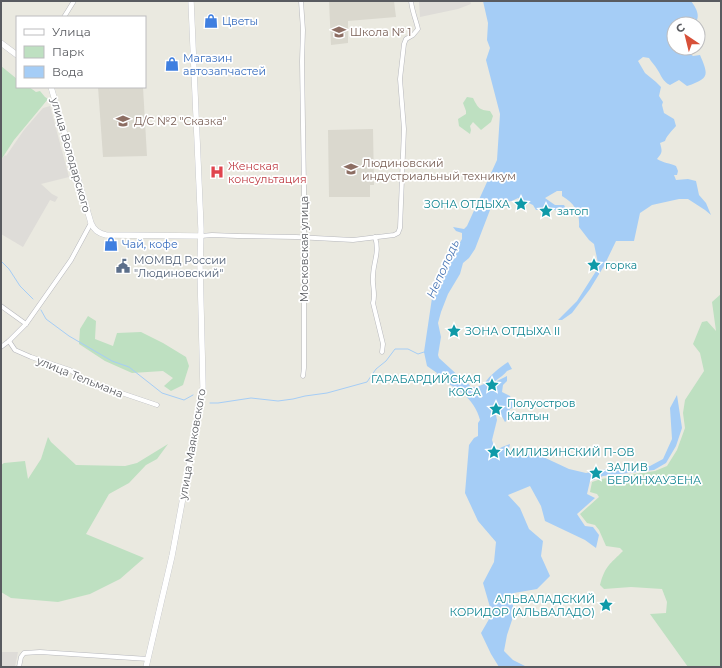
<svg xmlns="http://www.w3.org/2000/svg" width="722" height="668" font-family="Montserrat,sans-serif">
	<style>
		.industrial { fill: #dedcd8 }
		.education { fill: #dad8ce }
		.green { fill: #bee0c1 }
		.water { fill: #a5cdf6 }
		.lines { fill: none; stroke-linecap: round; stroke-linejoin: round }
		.stream { stroke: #a5cdf6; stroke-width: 1 }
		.street-casing { stroke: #b6b7bc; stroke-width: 5 }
		.secondary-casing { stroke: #b6b8be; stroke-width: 6 }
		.street { stroke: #fff; stroke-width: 4 }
		.secondary { stroke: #fff; stroke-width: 5.5 }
		.labels { text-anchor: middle; stroke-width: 3.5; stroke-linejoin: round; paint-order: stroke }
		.shop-label { font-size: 11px; fill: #366cbe; stroke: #fff; text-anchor: start }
		.education-label { font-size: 11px; fill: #785e54; stroke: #fff; text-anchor: start }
		.street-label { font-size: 11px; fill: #595b60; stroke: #fff }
		.health-label { font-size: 11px; fill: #be3a42; stroke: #fff; text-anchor: start }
		.culture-label { font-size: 11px; fill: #0d838f; stroke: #fff; text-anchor: start }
		.service-label { font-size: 11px; fill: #4e5e75; stroke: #fff; text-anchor: start }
		.water-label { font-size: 12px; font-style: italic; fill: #4b78b6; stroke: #fff }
	</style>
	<rect width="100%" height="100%" fill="#eae9e0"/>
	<g class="industrial">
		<polygon points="419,1 470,1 471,4 458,9 420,17"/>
		<polygon points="50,106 69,177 41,184 52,194 58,197 55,202 50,200 23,247 1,234 1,160 5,155 6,156 24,130 43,108"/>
		<polygon points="1,652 18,652 15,667 1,667"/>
	</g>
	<g class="education">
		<polygon points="329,1 394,1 396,17 348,21 348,43 331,45"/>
		<polygon points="98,87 143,87 147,156 103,157"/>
		<polygon points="373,129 374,185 370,185 370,197 329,197 328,130"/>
	</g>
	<g class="green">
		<polygon points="1,66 17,79 17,87 29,87 36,92 40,91 45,97 48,99 14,140 1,160"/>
		<path d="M467,97l6,1c5,10 6,12 17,13l3,5 -2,6 -10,8 -8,-8 -3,4 1,4 -1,4 -11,-8 -1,-7 8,-5v-3l-3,-8z"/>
		<path d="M721,294v373h-33l-38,-53 16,-1 1,-11 -5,-13 -31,-2 -27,2 -4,-4c5,-19 10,-21 23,-34l-3,-3 -14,-2 -7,-16 -4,-5 -8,-2 -7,-9 19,-17 -2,-3 -7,-2 2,-10 9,-3 54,-8 12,-5 10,-16 8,-22 -2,-15 2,-13 19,-29 -4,-18 -7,-9 9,-22 5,-1 9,10 -4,-29z"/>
		<polygon points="88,316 96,321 95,339 113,346 117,333 141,332 163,343 186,357 189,366 183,385 171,391 164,386 173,378 163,371 132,373 105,361 79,344 80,329"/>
		<polygon points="48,437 51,442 76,465 125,466 137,463 168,444 157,459 146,465 129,483 109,494 86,534 144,558 120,579 90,594 58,602 11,598 1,592 1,465 4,463 25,461 28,479 41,459"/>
	</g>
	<path class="water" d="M483,1h208c5,7 10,14 4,23h-21v24h9l10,8 7,-1c9,21 9,23 -13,31l-8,-6 -9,5c-7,-3 -9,-10 -13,-16 -2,-4 -6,-7 -8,-11l-6,-1 -5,4 7,12 11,9 5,5 -2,9 4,6 -1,3 2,8 10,6 2,7c-4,5 -9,9 -11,15l-5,2c2,8 3,9 -3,16 6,4 13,4 19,7l2,5 -1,4h-3l2,5 12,-1 8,2 3,14 7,8 5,12 -6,-5 -17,-11h-9l-27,6 -12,8 -6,28h-18l-12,25 -14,23 -18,24 -10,7h-4l19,-19 21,-33v-5l-4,-19 -5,-4 -10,-13c1,-15 -4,-23 -17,-31v-5h-5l-12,7 10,7h9l2,4c-4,1 -8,2 -12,1 -4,-2 -5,-4 -9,-4l-3,3 -6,1 -3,-5 -15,-7 -6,3 -9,1 -10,3 -3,5 -15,39 -6,9 -6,5 -3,11 -12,20 -7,18 -3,11 3,14 -3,18 1,3 24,22 4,2 4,5h6l7,-3c6,-9 15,-16 24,-22l4,7 -5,2c-5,7 -18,12 -21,20l9,-5 2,-5 10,-5v5l-4,4 -1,7 8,4 5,11 -5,2 -2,5 2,3 -5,5 -10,-18 -2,1 2,5 2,10 -5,20 2,6 1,5 7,-4 8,-3 -2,8 5,5 17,-7 9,5 30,14 17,4 15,-3 49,-4 13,-7 9,-20 -2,-31 7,-13 5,33 -6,18 -10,17 -12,7 -51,6 -13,5 -3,13 8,4 -18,16 8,12 8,1 6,8 -3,13 -11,-8 -40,-19 -4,-15 -11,-20 -22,9 12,13 9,21 14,12 -2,15 9,20 -13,13 -23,4 -2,27 -5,15 -3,16 9,9 14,7h-28l-8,-13 -10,-21 11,-19 -9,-31 11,-21 2,-20 -18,-21 -13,-28 4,-48 5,-7 4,-2v-13l2,-3c-5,-22 -26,-34 -44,-43l1,-4 -10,-7 -3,-14 8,-54 3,-2 1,-5 -2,-4h5l2,-4 14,-32 7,-12v-6l-6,-2 -3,-4 11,2 3,-3 30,-66 3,-46 -14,-54 4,-12 -3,-8 1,-17z"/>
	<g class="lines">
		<g class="stream">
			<polyline points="1,261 9,269 20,286 33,299"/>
			<polyline points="41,310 46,319 69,336 112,361 129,367 162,393 184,400 193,395"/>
			<polyline points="210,403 218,403 251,398 278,401 293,399 305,396 327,393 367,382 376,369 386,361 395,349 408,349 418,354 424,352 425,353"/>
		</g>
		<defs>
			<g id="street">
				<polyline points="301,1 303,30 302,61 304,189 304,368 303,376"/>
				<polyline points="64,17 74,1"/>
				<path d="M201,236l11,-1 26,1 58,1 57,3 41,-5 4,-2 2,-5 4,-99 -4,-50 4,-35 2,-5 7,-4 5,-6c-2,-9 -6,-18 -7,-28"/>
				<path d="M375,237c5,16 -2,25 -2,40 -1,9 3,17 0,26l10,41 -1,8"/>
				<polyline points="1,306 26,324"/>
				<polyline points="9,341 15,350 31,357 70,370 86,381 157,405"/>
				<polyline points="1,347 9,341 26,324 71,260 91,223"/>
				<polyline points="19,667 21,657 24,653 40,652 148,659"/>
			</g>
			<g id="secondary">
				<polyline points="1,43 17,55"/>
				<path d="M51,87l40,136c3,7 7,10 15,12l95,1"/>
				<polyline points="146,667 172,556 200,407 203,387 200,266 201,229 191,1"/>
			</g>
		</defs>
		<use href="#street" class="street-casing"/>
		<use href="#secondary" class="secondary-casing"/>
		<use href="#street" class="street"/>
		<use href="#secondary" class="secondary"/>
	</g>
	<defs>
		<symbol id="shop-bare" viewBox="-9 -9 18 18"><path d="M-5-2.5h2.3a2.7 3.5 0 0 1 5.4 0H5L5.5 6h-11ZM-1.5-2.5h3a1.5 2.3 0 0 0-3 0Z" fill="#3f7fe0" stroke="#fff" stroke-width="2.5" paint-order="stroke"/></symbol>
		<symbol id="school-bare" viewBox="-9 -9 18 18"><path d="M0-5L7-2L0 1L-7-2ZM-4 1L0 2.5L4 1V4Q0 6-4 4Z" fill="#8d6e63" stroke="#fff" stroke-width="2.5" paint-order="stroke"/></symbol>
		<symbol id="university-bare" viewBox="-9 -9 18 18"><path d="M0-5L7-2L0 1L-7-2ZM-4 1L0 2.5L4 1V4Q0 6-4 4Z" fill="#8d6e63" stroke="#fff" stroke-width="2.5" paint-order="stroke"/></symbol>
		<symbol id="hospital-bare" viewBox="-9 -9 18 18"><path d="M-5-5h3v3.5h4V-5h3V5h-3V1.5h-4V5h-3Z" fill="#e0444e" stroke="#fff" stroke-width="2.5" paint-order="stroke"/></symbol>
		<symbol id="sight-bare" viewBox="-9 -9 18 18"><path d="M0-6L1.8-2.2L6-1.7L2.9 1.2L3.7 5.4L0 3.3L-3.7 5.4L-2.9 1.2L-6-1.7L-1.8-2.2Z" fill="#0f9aa8" stroke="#fff" stroke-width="2.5" paint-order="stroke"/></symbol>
		<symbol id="civic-bare" viewBox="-9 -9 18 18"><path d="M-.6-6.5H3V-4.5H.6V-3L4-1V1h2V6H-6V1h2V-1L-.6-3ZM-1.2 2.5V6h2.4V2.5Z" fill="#5c6f8a" stroke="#fff" stroke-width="2.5" paint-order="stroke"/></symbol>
	</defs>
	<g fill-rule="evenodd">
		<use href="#shop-bare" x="201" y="11" width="20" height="20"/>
		<use href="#school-bare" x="329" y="22" width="20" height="20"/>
		<use href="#shop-bare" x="162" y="54" width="20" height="20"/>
		<use href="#school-bare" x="113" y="111" width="20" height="20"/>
		<use href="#university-bare" x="341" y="159" width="20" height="20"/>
		<use href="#hospital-bare" x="207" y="162" width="20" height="20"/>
		<use href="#sight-bare" x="511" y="194" width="20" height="20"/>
		<use href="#sight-bare" x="536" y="201" width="20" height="20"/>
		<use href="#shop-bare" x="101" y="234" width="20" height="20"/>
		<use href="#sight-bare" x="584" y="255" width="20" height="20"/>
		<use href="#civic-bare" x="113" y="256" width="20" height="20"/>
		<use href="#sight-bare" x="444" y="321" width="20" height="20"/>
		<use href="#sight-bare" x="482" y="375" width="20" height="20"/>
		<use href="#sight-bare" x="486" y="399" width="20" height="20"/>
		<use href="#sight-bare" x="484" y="442" width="20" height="20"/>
		<use href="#sight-bare" x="586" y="463" width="20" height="20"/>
		<use href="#sight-bare" x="596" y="595" width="20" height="20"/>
	</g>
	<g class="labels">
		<g class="shop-label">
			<text x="222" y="25">Цветы</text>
			<text x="183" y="62">Магазин<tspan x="183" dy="13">автозапчастей</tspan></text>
			<text x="122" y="248">Чай, кофе</text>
		</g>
		<g class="education-label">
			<text x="350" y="36">Школа № 1</text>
			<text x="134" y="125">Д/С №2 "Сказка"</text>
			<text x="362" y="167">Людиновский<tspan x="362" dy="13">индустриальный техникум</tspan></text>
		</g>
		<g class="street-label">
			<text transform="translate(71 155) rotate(74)" y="4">улица Володарского</text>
			<text transform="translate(304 249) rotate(-90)" y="4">Московская улица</text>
			<text transform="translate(80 377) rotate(22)" y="4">улица Тельмана</text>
			<text transform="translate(192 444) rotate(-80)" y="4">улица Маяковского</text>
		</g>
		<g class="health-label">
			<text x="228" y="170">Женская<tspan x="228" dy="13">консультация</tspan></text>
		</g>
		<g class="culture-label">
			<text x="510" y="208" text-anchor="end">ЗОНА ОТДЫХА</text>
			<text x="557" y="215">затоп</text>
			<text x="605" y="269">горка</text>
			<text x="465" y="335">ЗОНА ОТДЫХА II</text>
			<text x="481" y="383" text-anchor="end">ГАРАБАРДИЙСКАЯ<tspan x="481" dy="13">КОСА</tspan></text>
			<text x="507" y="407">Полуостров<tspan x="507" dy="13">Калтын</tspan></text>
			<text x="505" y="456">МИЛИЗИНСКИЙ П-ОВ</text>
			<text x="607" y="471">ЗАЛИВ<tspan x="607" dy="13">БЕРИНХАУЗЕНА</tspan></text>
			<text x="595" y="603" text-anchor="end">АЛЬВАЛАДСКИЙ<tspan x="595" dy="13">КОРИДОР (АЛЬВАЛАДО)</tspan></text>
		</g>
		<g class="service-label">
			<text x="134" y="264">МОМВД России<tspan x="134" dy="13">"Людиновский"</tspan></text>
		</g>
		<g class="water-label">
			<text transform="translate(443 269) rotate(-66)" y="4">Неполодь</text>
		</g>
	</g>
	<rect width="722" height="668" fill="none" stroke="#595b60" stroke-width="4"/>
	<rect x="16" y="16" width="130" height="72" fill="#ffffff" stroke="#bdbdbf"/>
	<rect x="24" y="29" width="20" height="6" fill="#ffffff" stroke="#bdbdbf"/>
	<text x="52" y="36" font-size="12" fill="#595b60">Улица</text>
	<rect x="24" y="46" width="20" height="12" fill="#bee0c1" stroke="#bdbdbf"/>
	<text x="52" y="56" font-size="12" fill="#595b60">Парк</text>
	<rect x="24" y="66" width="20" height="12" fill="#a5cdf6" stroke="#bdbdbf"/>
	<text x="52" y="76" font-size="12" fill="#595b60">Вода</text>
	<g transform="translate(686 36) rotate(325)"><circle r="19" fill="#ffffff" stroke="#bdbdbf"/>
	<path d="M0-3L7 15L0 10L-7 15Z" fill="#d75039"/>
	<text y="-6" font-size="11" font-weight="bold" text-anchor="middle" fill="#595b60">С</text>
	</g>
</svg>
